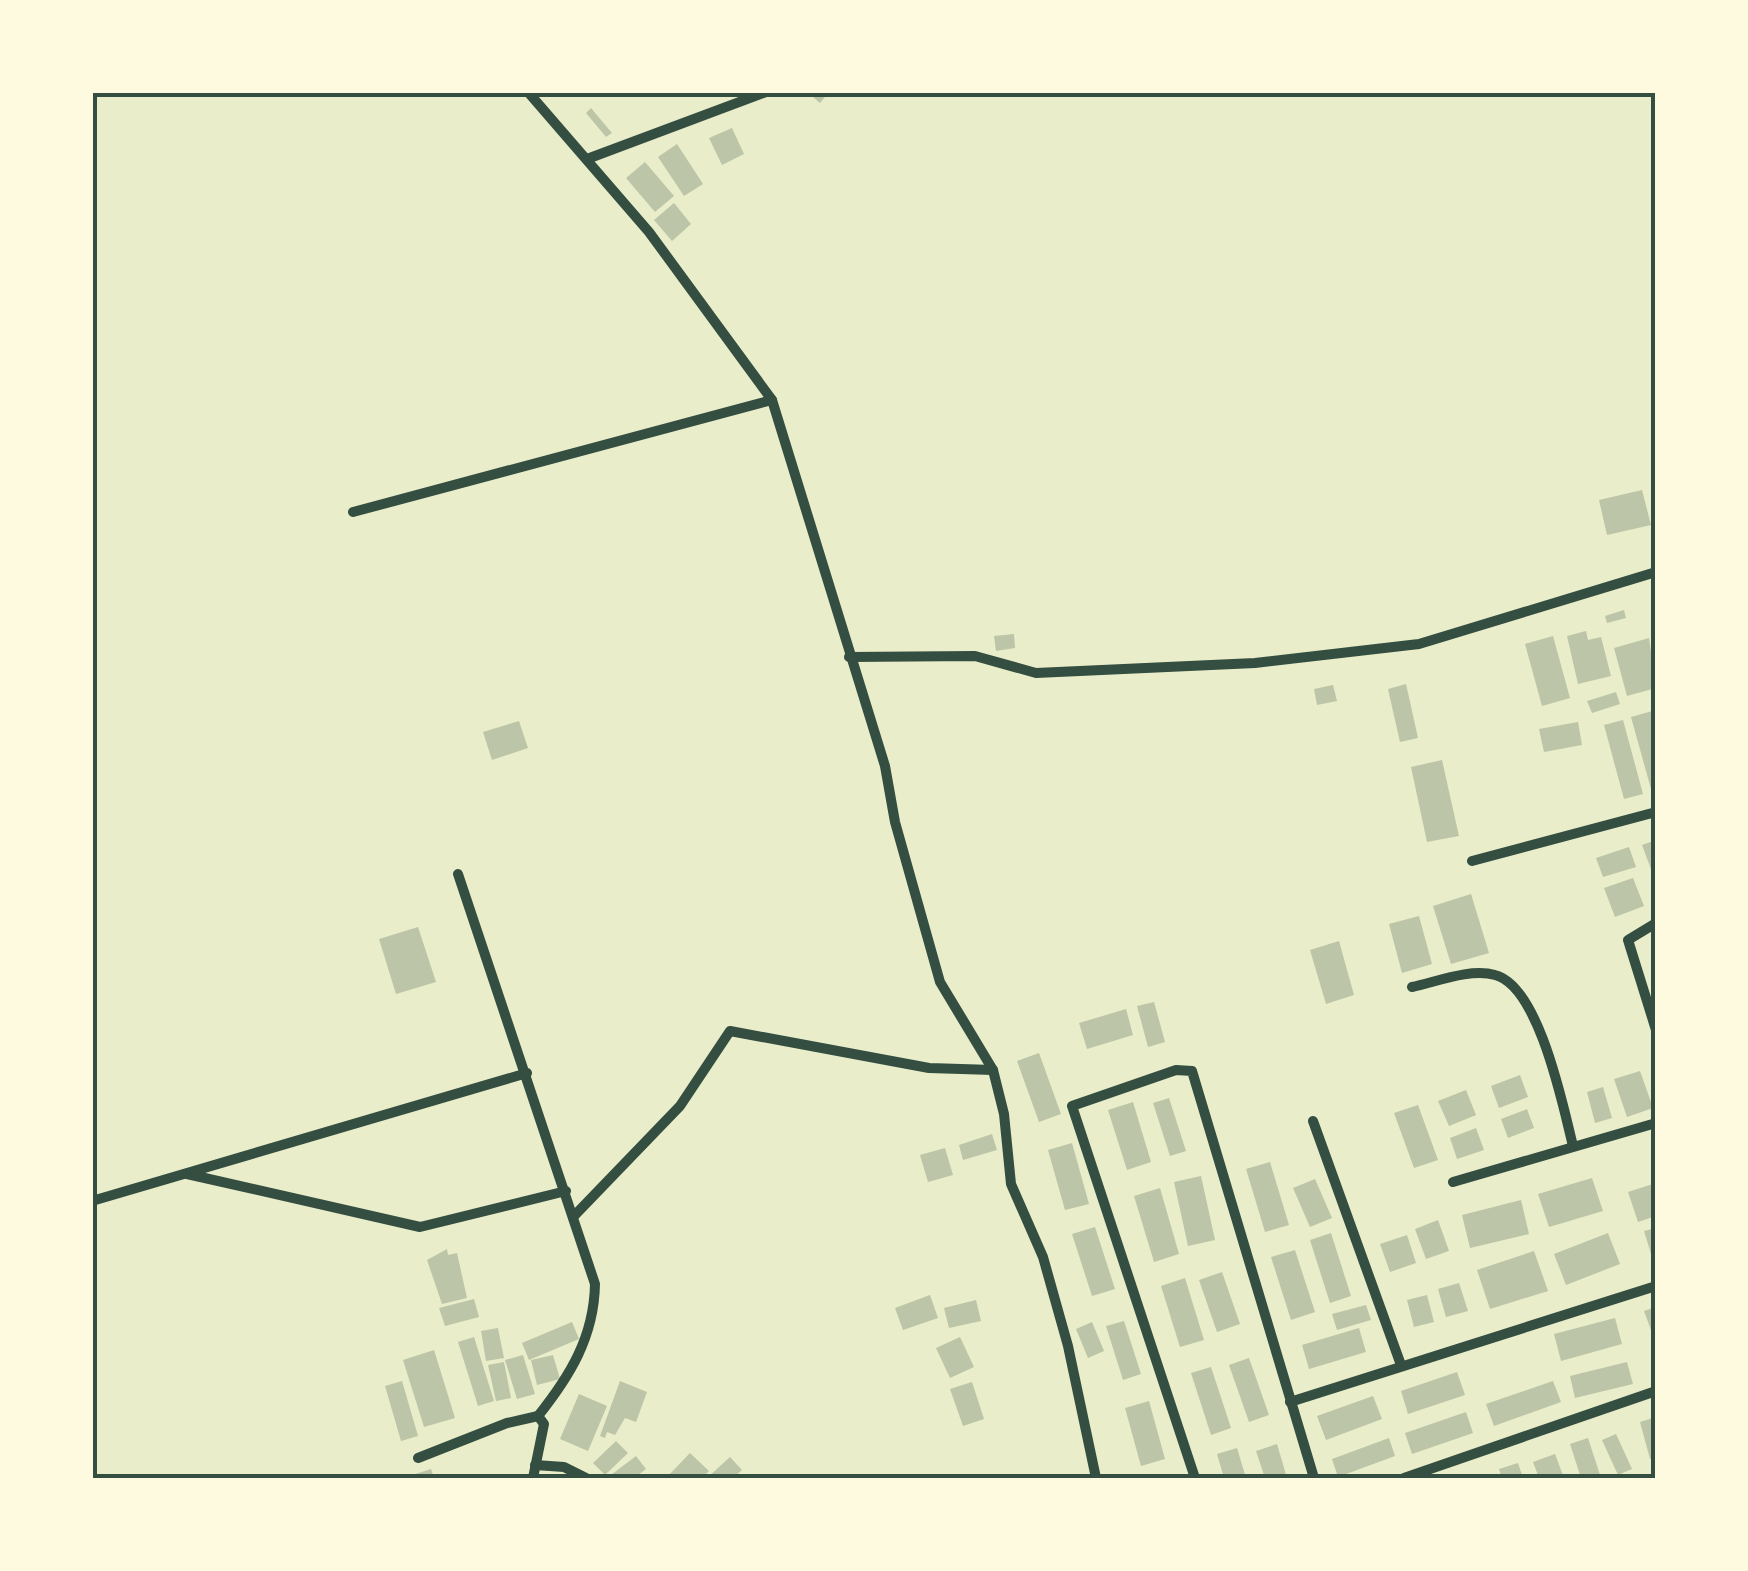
<svg xmlns="http://www.w3.org/2000/svg" width="1748" height="1571" font-family="Arial,sans-serif">
	<style>
		.building { fill: #bcc5a7 }
		.lines { fill: none; stroke-linecap: round; stroke-linejoin: round }
		.minor { stroke: #344e41; stroke-width: 10 }
		.neatline { fill: none; stroke: #344e41; stroke-width: 4 }
	</style>
	<rect width="100%" height="100%" fill="#e9edc9"/>
	<g class="building">
		<polygon points="807,92 829,92 820,103"/>
		<polygon points="591,108 612,133 606,137 586,113"/>
		<polygon points="732,128 744,154 722,165 709,138"/>
		<polygon points="677,144 703,184 684,196 658,157"/>
		<polygon points="645,162 674,196 655,212 626,178"/>
		<polygon points="674,203 691,224 672,241 654,220"/>
		<polygon points="1642,490 1651,525 1607,535 1599,500"/>
		<polygon points="1624,610 1626,618 1607,623 1605,616"/>
		<polygon points="1586,631 1588,640 1601,637 1611,676 1578,684 1567,636"/>
		<polygon points="1014,634 1015,648 996,651 994,636"/>
		<polygon points="1553,636 1570,698 1542,706 1525,644"/>
		<polygon points="1649,638 1656,688 1627,696 1614,648"/>
		<polygon points="1406,684 1418,738 1400,742 1388,689"/>
		<polygon points="1333,685 1337,701 1317,705 1314,689"/>
		<polygon points="1616,692 1620,704 1592,713 1587,701"/>
		<polygon points="1656,710 1656,788 1651,789 1631,717"/>
		<polygon points="1623,720 1643,794 1624,799 1604,725"/>
		<polygon points="519,721 528,748 492,760 483,732"/>
		<polygon points="1578,722 1582,745 1544,752 1539,729"/>
		<polygon points="1442,760 1459,836 1427,842 1411,767"/>
		<polygon points="1656,840 1656,871 1652,872 1642,845"/>
		<polygon points="1629,847 1636,867 1603,877 1596,858"/>
		<polygon points="1633,878 1644,906 1615,917 1604,888"/>
		<polygon points="1471,894 1489,953 1451,964 1433,906"/>
		<polygon points="1419,916 1432,964 1402,973 1389,924"/>
		<polygon points="418,927 436,982 396,994 379,939"/>
		<polygon points="1339,941 1354,995 1326,1004 1310,950"/>
		<polygon points="1154,1002 1165,1042 1148,1047 1137,1006"/>
		<polygon points="1126,1009 1133,1035 1087,1049 1079,1023"/>
		<polygon points="1039,1053 1061,1114 1039,1122 1017,1061"/>
		<polygon points="1640,1071 1653,1108 1627,1117 1614,1079"/>
		<polygon points="1520,1075 1528,1097 1499,1108 1491,1086"/>
		<polygon points="1603,1087 1612,1118 1595,1123 1587,1092"/>
		<polygon points="1466,1090 1476,1115 1449,1126 1438,1101"/>
		<polygon points="1169,1098 1186,1151 1170,1156 1153,1103"/>
		<polygon points="1133,1102 1151,1162 1127,1170 1108,1110"/>
		<polygon points="1418,1105 1438,1160 1414,1168 1394,1113"/>
		<polygon points="1527,1109 1534,1128 1508,1138 1501,1119"/>
		<polygon points="1476,1128 1484,1150 1457,1159 1450,1138"/>
		<polygon points="992,1134 997,1150 963,1160 959,1145"/>
		<polygon points="1072,1143 1089,1204 1065,1210 1048,1150"/>
		<polygon points="945,1148 953,1175 928,1182 920,1155"/>
		<polygon points="1270,1162 1289,1225 1265,1232 1246,1169"/>
		<polygon points="1201,1176 1215,1240 1188,1246 1174,1182"/>
		<polygon points="1592,1178 1603,1211 1549,1227 1538,1194"/>
		<polygon points="1315,1179 1332,1218 1310,1227 1293,1188"/>
		<polygon points="1656,1183 1656,1216 1638,1222 1628,1192"/>
		<polygon points="1160,1188 1179,1254 1154,1262 1134,1196"/>
		<polygon points="1521,1200 1529,1234 1470,1248 1462,1215"/>
		<polygon points="1438,1220 1449,1251 1426,1259 1415,1229"/>
		<polygon points="1095,1227 1115,1289 1092,1296 1072,1234"/>
		<polygon points="1656,1228 1656,1253 1651,1254 1644,1231"/>
		<polygon points="1331,1233 1351,1296 1330,1303 1310,1240"/>
		<polygon points="1608,1233 1620,1264 1566,1285 1554,1254"/>
		<polygon points="1407,1235 1416,1263 1390,1272 1380,1244"/>
		<polygon points="447,1249 448,1255 457,1253 467,1298 442,1304 427,1260"/>
		<polygon points="1295,1250 1315,1312 1291,1320 1271,1257"/>
		<polygon points="1534,1251 1548,1291 1490,1309 1477,1270"/>
		<polygon points="1222,1272 1240,1324 1217,1332 1199,1280"/>
		<polygon points="1185,1278 1204,1340 1180,1347 1161,1286"/>
		<polygon points="1459,1283 1468,1311 1446,1317 1438,1289"/>
		<polygon points="930,1295 938,1318 903,1330 895,1308"/>
		<polygon points="1427,1295 1434,1322 1414,1327 1407,1300"/>
		<polygon points="474,1299 479,1317 445,1326 439,1308"/>
		<polygon points="976,1300 981,1321 949,1328 944,1308"/>
		<polygon points="1366,1305 1371,1320 1337,1330 1332,1314"/>
		<polygon points="1656,1307 1656,1332 1652,1333 1644,1311"/>
		<polygon points="1615,1318 1622,1344 1561,1361 1554,1334"/>
		<polygon points="1124,1321 1141,1374 1123,1380 1106,1326"/>
		<polygon points="572,1322 579,1339 529,1360 522,1343"/>
		<polygon points="1092,1322 1104,1351 1088,1358 1076,1329"/>
		<polygon points="498,1328 504,1358 486,1361 481,1331"/>
		<polygon points="1359,1328 1366,1352 1309,1369 1302,1345"/>
		<polygon points="474,1337 494,1401 478,1406 458,1342"/>
		<polygon points="960,1337 974,1367 950,1378 936,1348"/>
		<polygon points="434,1350 455,1418 424,1427 403,1360"/>
		<polygon points="523,1355 535,1394 517,1399 505,1360"/>
		<polygon points="553,1355 560,1379 537,1385 531,1360"/>
		<polygon points="1249,1358 1269,1415 1249,1422 1229,1365"/>
		<polygon points="504,1362 511,1398 496,1401 488,1365"/>
		<polygon points="1627,1362 1633,1384 1575,1398 1570,1376"/>
		<polygon points="1211,1367 1231,1428 1211,1435 1191,1373"/>
		<polygon points="1457,1372 1465,1395 1408,1414 1401,1391"/>
		<polygon points="402,1381 418,1436 401,1441 385,1386"/>
		<polygon points="620,1381 647,1392 636,1422 625,1418 615,1435 607,1432 605,1438 600,1436"/>
		<polygon points="1553,1381 1561,1402 1494,1426 1486,1404"/>
		<polygon points="972,1382 984,1419 963,1426 950,1389"/>
		<polygon points="579,1394 607,1406 588,1451 560,1439"/>
		<polygon points="1373,1396 1382,1419 1326,1440 1317,1416"/>
		<polygon points="1149,1401 1165,1459 1141,1466 1125,1408"/>
		<polygon points="1466,1412 1473,1433 1412,1454 1405,1433"/>
		<polygon points="1656,1417 1656,1458 1650,1459 1640,1422"/>
		<polygon points="1616,1434 1632,1469 1618,1475 1602,1440"/>
		<polygon points="1389,1438 1395,1456 1338,1477 1332,1459"/>
		<polygon points="1588,1438 1601,1478 1581,1478 1570,1444"/>
		<polygon points="616,1441 628,1453 605,1475 593,1463"/>
		<polygon points="1277,1444 1287,1478 1265,1478 1256,1451"/>
		<polygon points="1237,1448 1246,1478 1224,1478 1217,1454"/>
		<polygon points="690,1453 709,1471 702,1478 666,1478"/>
		<polygon points="1555,1454 1564,1478 1539,1478 1533,1462"/>
		<polygon points="636,1456 646,1469 634,1478 607,1478"/>
		<polygon points="730,1457 742,1470 733,1478 707,1478"/>
		<polygon points="1518,1463 1523,1478 1502,1478 1499,1469"/>
		<polygon points="431,1469 434,1478 403,1478"/>
	</g>
	<g class="lines">
		<g class="minor">
			<polyline points="528,92 649,232 772,400 885,766 895,822 940,982 993,1070 1004,1114 1011,1184 1043,1257 1068,1346 1096,1478"/>
			<polyline points="587,159 766,92"/>
			<polyline points="353,512 772,400"/>
			<polyline points="849,657 975,656 1036,673 1255,663 1419,644 1656,572"/>
			<polyline points="1472,861 1656,812"/>
			<path d="M458,874l137,410c-1,53 -25,92 -57,132"/>
			<polyline points="1656,923 1628,940 1656,1030"/>
			<path d="M1412,987c24,-5 58,-19 83,-12 44,11 68,131 78,171"/>
			<polyline points="1313,1121 1401,1365"/>
			<polyline points="187,1174 420,1227 566,1191"/>
			<polyline points="1453,1182 1656,1123"/>
			<polyline points="92,1201 527,1073"/>
			<polyline points="574,1216 680,1106 730,1031 929,1068 993,1070"/>
			<polyline points="1290,1402 1656,1286"/>
			<polyline points="418,1458 507,1423 538,1416 544,1424 533,1478"/>
			<polyline points="535,1465 564,1467 586,1478"/>
			<polyline points="1195,1478 1072,1106 1176,1070 1192,1071 1314,1478"/>
			<polyline points="1404,1478 1656,1391"/>
		</g>
	</g>
	<rect width="1748" height="1571" fill="none" stroke="#fefae0" stroke-width="190"/>
	<rect x="95" y="95" width="1558" height="1381" class="neatline"/>
</svg>
